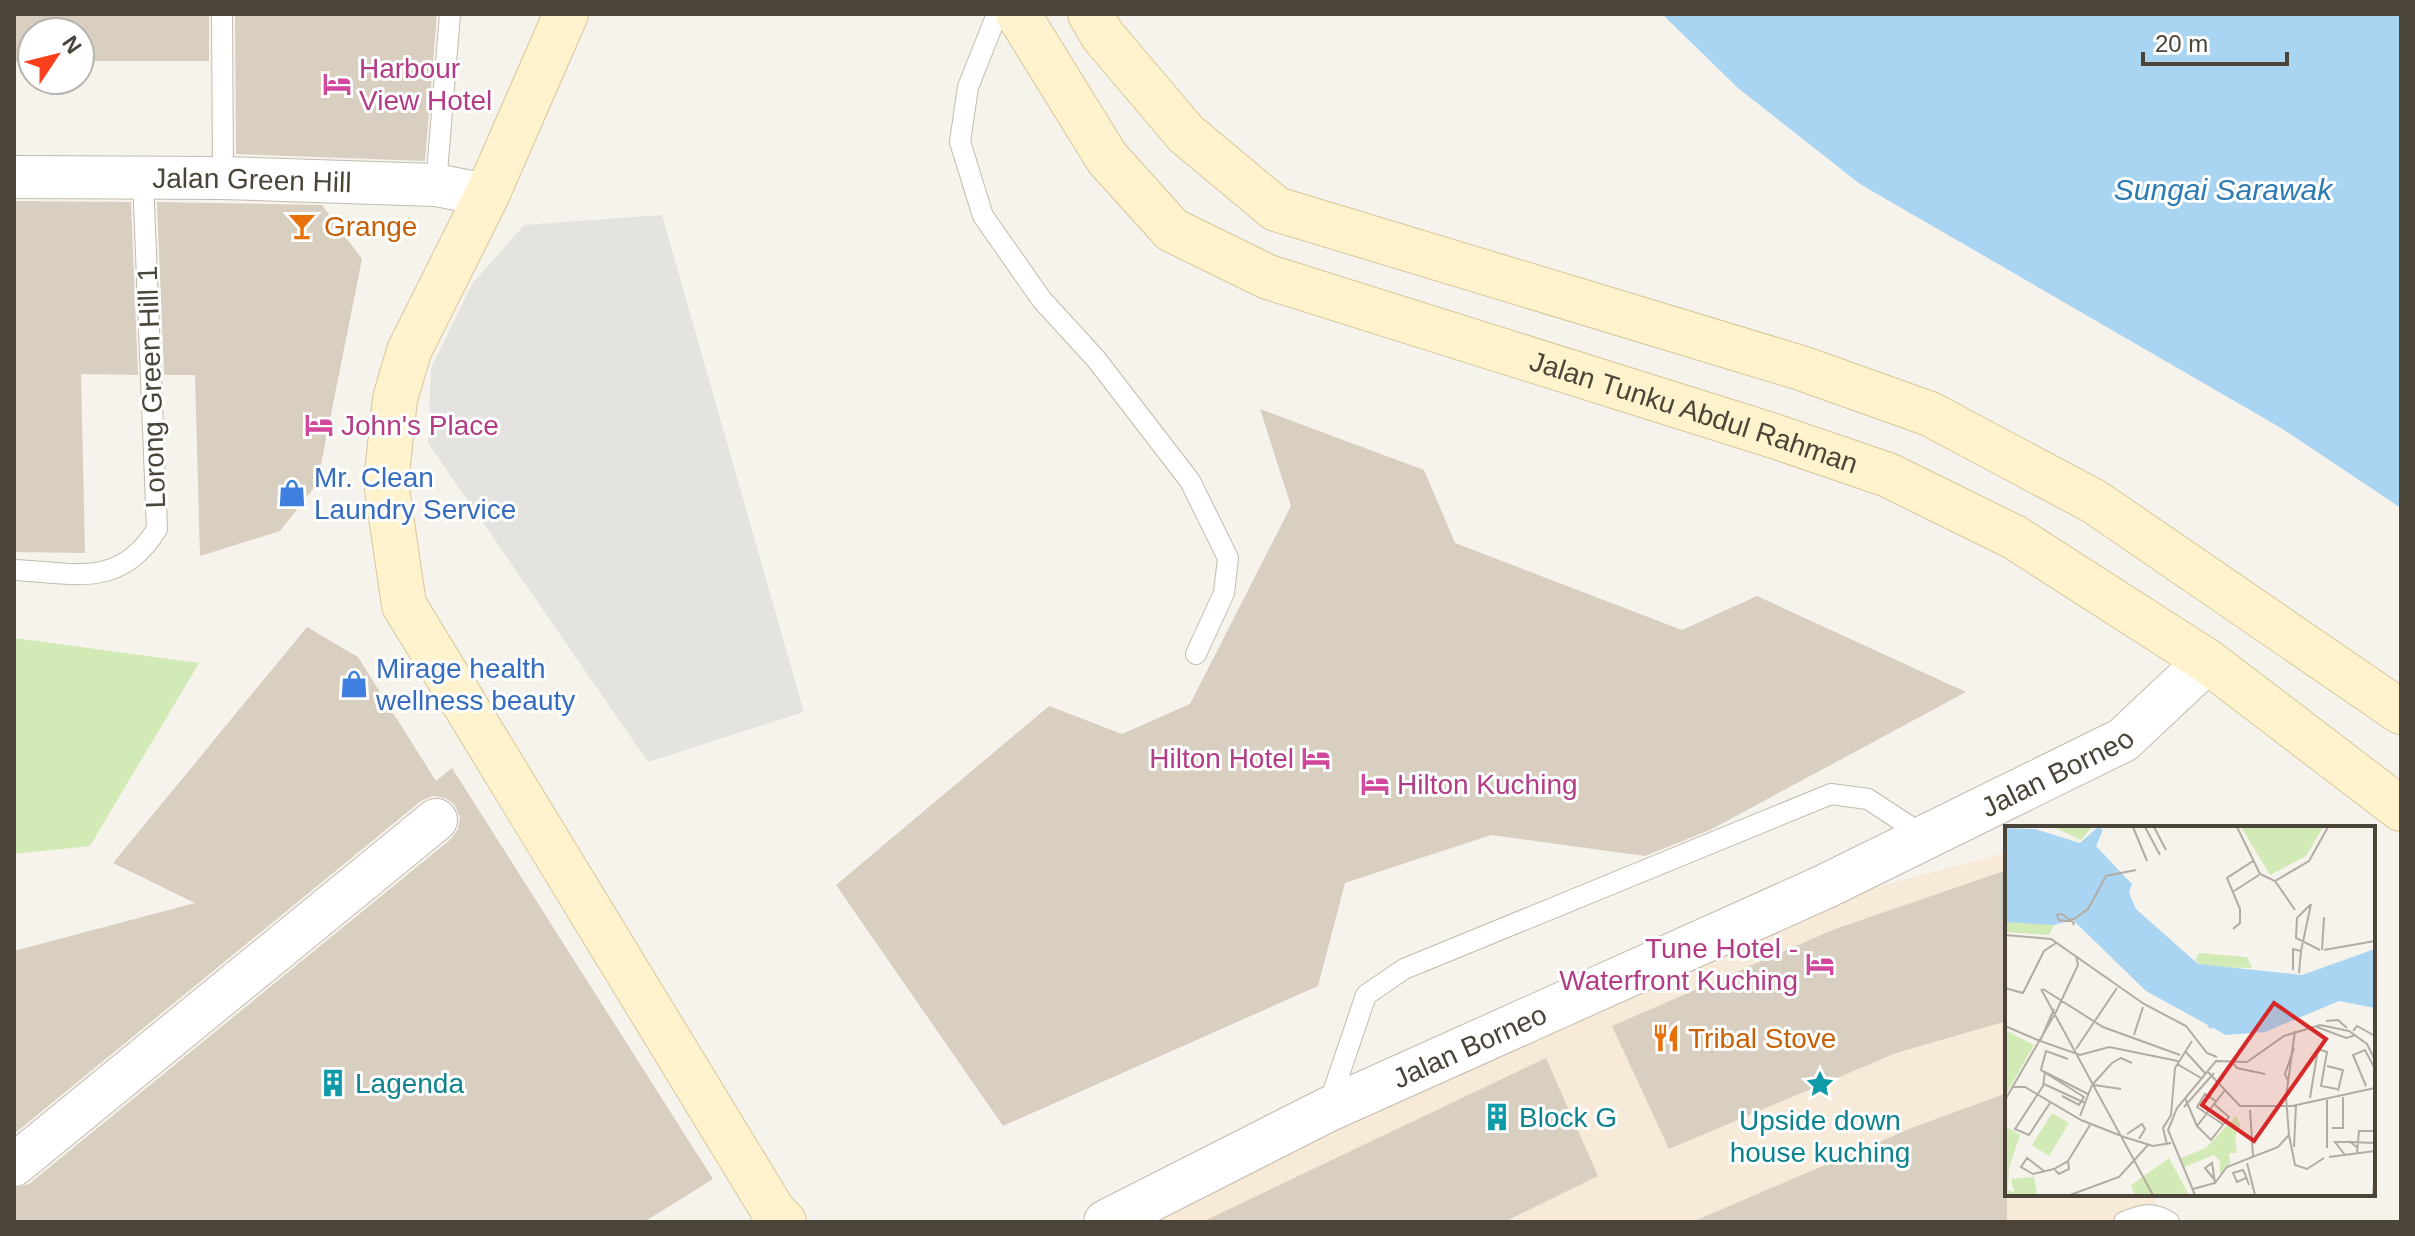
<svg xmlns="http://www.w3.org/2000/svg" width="2415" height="1236" font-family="Arial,sans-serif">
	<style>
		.commercial { fill: #f7ead8 }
		.green { fill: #d2eab5 }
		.parking { fill: #e5e3e0 }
		.water { fill: #a9d4f2 }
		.building { fill: #d8cfc1 }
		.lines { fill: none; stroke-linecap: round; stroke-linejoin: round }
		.service-casing { stroke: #c2bbae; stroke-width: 22 }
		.minor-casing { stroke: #c2bbae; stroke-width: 44 }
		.tertiary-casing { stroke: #c2bbae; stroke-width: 46 }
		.secondary-casing { stroke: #d6c79b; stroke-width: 46 }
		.service { stroke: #fff; stroke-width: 20 }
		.minor { stroke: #fff; stroke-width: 42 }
		.tertiary { stroke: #fff; stroke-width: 44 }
		.secondary { stroke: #fff3cd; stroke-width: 44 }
		.labels { text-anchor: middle; stroke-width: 6; stroke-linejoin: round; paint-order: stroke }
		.hotel-label { font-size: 28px; fill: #b23c85; stroke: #fff; text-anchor: start }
		.street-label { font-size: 28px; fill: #4b4439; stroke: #fff }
		.food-label { font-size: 28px; fill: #c56008; stroke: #fff; text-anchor: start }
		.shop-label { font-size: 28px; fill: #366cbe; stroke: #fff; text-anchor: start }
		.culture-label { font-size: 28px; fill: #0d838f; stroke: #fff; text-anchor: start }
		.water-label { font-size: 30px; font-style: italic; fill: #2e7ab2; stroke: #fff }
		.inset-river { fill: none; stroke: #a9d4f2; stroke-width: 4 }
		.inset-road { fill: none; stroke: #b2ada4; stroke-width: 2 }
		.view { fill: #d62828; fill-opacity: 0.15; stroke: #d62828; stroke-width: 4 }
		.inset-edge { fill: none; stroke: #4b4439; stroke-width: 4 }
	</style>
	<rect width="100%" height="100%" fill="#f6f3ec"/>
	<polygon class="commercial" points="2007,852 2007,1194 2153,1194 2164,1222 1128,1222 1815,904"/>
	<polygon class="green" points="14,638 199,663 90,846 14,854"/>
	<polygon class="parking" points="662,215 804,712 648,762 428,443 431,368 472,284 524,225"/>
	<polygon class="water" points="1662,14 2401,14 2401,508 2281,428 1860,184 1738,88"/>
	<g class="building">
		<polygon points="14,14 209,14 209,61 80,61 80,32 32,32 32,62 14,62"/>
		<polygon points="235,14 437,14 425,161 236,154"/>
		<polygon points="14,201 131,202 138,375 81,374 85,553 14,552"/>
		<polygon points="157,202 322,205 362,259 317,484 280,531 200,556 195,375 164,375"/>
		<polygon points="1260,409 1424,470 1455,543 1682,630 1757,596 1966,692 1710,830 1645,856 1491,835 1345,883 1318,986 1003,1126 836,885 1049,706 1122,734 1190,704 1291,506"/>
		<polygon points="307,627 358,657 436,781 452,768 713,1179 644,1222 14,1222 14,1188 29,1184 451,839 458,829 460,817 454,804 445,798 433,796 421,801 14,1134 14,951 195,903 113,863"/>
		<polygon points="2007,870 2007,1021 1896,1053 1669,1149 1612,1026 1835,929"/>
		<polygon points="1546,1058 1598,1176 1504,1222 1202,1222"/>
		<polygon points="2007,1093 2007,1222 1692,1222 1914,1127"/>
	</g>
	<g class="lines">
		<defs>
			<g id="service">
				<polyline points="222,14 223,178"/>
				<polyline points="997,14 968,87 960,142 983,216 1042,300 1096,359 1190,481 1228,558 1224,593 1196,654"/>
				<polyline points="436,185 450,14"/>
				<path d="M14,570c61,3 106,19 143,-41l-14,-350"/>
				<polyline points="1328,1107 1366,995 1404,969 1831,794 1868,799 1926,837"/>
				<path d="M2124,1222c17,-7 29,-11 45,0"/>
			</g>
			<g id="minor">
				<path id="s1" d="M14,177l209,1 213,7 51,10"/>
				<polyline points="14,1165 436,820"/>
			</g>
			<g id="tertiary">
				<path id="s2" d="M1106,1222l221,-112 497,-223 299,-147 84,-79"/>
			</g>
			<g id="secondary">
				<polyline points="566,14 487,195 409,351 395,399 386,482 404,605 774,1212 784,1222"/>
				<path id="s3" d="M1018,14l89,144 65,72 96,47 506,159 114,39 126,62 193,124 194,148"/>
				<polyline points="1090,14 1103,36 1186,134 1276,209 1801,368 1930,414 2095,502 2401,712"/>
			</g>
		</defs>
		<use href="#service" class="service-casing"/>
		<use href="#minor" class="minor-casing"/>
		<use href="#tertiary" class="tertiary-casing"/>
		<use href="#secondary" class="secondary-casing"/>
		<use href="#service" class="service"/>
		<use href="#minor" class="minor"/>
		<use href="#tertiary" class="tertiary"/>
		<use href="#secondary" class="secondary"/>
	</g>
	<defs>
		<symbol id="hotel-bare" viewBox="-9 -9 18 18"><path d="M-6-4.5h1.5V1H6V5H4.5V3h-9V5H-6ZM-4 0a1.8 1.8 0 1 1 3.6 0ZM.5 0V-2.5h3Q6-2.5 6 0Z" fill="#d1479c" stroke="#fff" stroke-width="2.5" paint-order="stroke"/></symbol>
		<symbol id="bar-bare" viewBox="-9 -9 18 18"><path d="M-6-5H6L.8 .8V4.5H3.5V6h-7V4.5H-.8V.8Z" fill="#e8710a" stroke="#fff" stroke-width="2.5" paint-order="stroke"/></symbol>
		<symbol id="shop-bare" viewBox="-9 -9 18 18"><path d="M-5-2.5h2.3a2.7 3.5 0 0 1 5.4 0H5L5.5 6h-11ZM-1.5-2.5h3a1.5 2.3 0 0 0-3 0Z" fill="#3f7fe0" stroke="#fff" stroke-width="2.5" paint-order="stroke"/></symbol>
		<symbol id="restaurant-bare" viewBox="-9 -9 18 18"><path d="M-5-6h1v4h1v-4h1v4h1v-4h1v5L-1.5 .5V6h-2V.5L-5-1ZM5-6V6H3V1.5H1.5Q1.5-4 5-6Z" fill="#e8710a" stroke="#fff" stroke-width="2.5" paint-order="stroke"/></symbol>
		<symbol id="building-bare" viewBox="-9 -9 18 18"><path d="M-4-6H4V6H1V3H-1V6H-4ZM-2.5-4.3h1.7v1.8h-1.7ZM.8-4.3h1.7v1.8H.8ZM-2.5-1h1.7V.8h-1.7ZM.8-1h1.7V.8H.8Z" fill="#0f9aa8" stroke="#fff" stroke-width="2.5" paint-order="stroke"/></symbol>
		<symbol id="sight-bare" viewBox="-9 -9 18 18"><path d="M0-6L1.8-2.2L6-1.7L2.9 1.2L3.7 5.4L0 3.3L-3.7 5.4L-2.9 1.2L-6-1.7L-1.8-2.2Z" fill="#0f9aa8" stroke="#fff" stroke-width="2.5" paint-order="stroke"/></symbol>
	</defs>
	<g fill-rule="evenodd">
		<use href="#hotel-bare" x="317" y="64" width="40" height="40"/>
		<use href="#bar-bare" x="282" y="206" width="40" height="40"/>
		<use href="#hotel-bare" x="299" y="405" width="40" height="40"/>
		<use href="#shop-bare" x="272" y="473" width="40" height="40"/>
		<use href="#shop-bare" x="334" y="664" width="40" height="40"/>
		<use href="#hotel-bare" x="1296" y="738" width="40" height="40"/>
		<use href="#hotel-bare" x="1355" y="764" width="40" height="40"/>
		<use href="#hotel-bare" x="1800" y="944" width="40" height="40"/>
		<use href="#restaurant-bare" x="1646" y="1018" width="40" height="40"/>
		<use href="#building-bare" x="313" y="1063" width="40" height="40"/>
		<use href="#sight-bare" x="1800" y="1064" width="40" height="40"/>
		<use href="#building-bare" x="1477" y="1097" width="40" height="40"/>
	</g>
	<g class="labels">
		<g class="hotel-label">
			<text x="359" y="78">Harbour<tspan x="359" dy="32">View Hotel</tspan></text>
			<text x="341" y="435">John's Place</text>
			<text x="1294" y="768" text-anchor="end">Hilton Hotel</text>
			<text x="1397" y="794">Hilton Kuching</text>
			<text x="1798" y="958" text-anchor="end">Tune Hotel -<tspan x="1798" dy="32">Waterfront Kuching</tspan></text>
		</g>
		<g class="street-label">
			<text dy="10" stroke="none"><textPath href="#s1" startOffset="238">Jalan Green Hill</textPath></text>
			<text transform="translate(151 387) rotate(-92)" y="10">Lorong Green Hill 1</text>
			<text dy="10" stroke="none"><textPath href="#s3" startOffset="820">Jalan Tunku Abdul Rahman</textPath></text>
			<text dy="10" stroke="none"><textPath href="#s2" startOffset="1052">Jalan Borneo</textPath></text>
			<text dy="10" stroke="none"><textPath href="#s2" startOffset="404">Jalan Borneo</textPath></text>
		</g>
		<g class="food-label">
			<text x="324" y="236">Grange</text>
			<text x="1688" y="1048">Tribal Stove</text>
		</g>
		<g class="shop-label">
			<text x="314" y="487">Mr. Clean<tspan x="314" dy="32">Laundry Service</tspan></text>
			<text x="376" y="678">Mirage health<tspan x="376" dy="32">wellness beauty</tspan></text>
		</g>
		<g class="culture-label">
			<text x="355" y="1093">Lagenda</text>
			<text x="1519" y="1127">Block G</text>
			<text x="1820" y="1130" text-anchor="middle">Upside down<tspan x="1820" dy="32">house kuching</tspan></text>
		</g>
		<g class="water-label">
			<text x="2223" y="200">Sungai Sarawak</text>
		</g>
	</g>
	<g transform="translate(2005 826)">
		<rect width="370" height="370" fill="#f6f3ec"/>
		<path d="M48,1h39l-11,13zM236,1h82l-17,29 -36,19zM37,95l12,4 -5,10 -44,-3v-10zM194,127l48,4 5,11 -48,-1 -9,-6zM0,204l29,15 -29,51zM47,287l17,10 -20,33 -17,-11zM231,290l5,10 -6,10 2,17h-8l1,11 -10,12v-15l-6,-6 -30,12 -3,-9 25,-10zM0,300l15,9 -11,33 -1,22 6,2 -3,-13 23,-2 3,18h-32zM164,332l20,37h-54l-4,-10z" fill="#d2eab5"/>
		<path d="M93,1l5,3 -7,16 36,38 -3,9 7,16 62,55 104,11 73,-26v59l-36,-7 -74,31 -39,3 -80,-44 -73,-71 -19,5 -49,-3v-94l30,1 45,14z" fill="#a9d4f2"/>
		<path class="inset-river" d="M0,33l23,-23M0,48l39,2 30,13 106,96 41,18 39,1 115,-20M98,57l2,63M181,132l25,70"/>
		<path class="inset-road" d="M128,1l14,34M140,1l15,28M149,1l12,23M232,1l23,47 15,7 20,29M270,55l34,-20 19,-34M229,65l25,-16M306,78l-14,14 -1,20 24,12M68,99l1,-2 -12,-9h-1l-4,1 2,5 7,1 8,-2 14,-10 18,-33 30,-6M228,103l7,-6v-14l-13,-31 26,-17M0,109l46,4 93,65 42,22 21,27 10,4M317,124l2,-33M319,124l51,-9M296,125l10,-47M288,144v-21l8,2 -2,22M0,162l18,5 21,-42 12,-8M36,163l112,206M38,163l60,38 77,28M49,183l-14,32 40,14 29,-8 69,14M321,195l12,-1 9,8M0,200l35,15M312,201l29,11 10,-3M348,205l4,-5 18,10M129,209l9,-28M71,223l41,-61M180,225l20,22M227,236l5,6 28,6M172,238l24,14M322,240l16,4 -5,21M202,245l33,35h52l83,-18M283,255l-3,-7 9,-26M39,258l41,19M89,259l27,4M361,260l-13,-31 12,-5 10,19M8,261h12l56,33 43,17 29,9 18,-3M57,270l17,9 5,-8 -43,-27 5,-19 22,8M180,272l12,28 28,-36M305,272l8,-49 9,3 -6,34 16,3M322,272v50M0,274l51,-88 22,-47 -2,-9M211,275l-11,-7 -8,13 27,18M45,277l-21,32 -14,-6 28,-43 2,-14 43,22M179,281l30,-34M245,284l3,46M75,290l12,-31 20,-22 9,-5 11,5M192,300l14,14 18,-23 -15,-13M327,302h11v-31M122,308l15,-10 3,5 -6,10M284,309l6,30 12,4 17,-11M162,319l-4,-17 8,-13 4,-47 17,-27M289,321l2,-42M353,322l-8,-6 25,1M352,327l2,-22h16M340,329l-10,-13h15M324,331l46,-6M242,337l8,32M50,344l4,4 10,-5 -1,-8M39,345l-17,-13 -6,9 12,7 21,-5 14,-8 22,-36M241,352l-9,4 -4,-9 10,-3 2,4 4,11M209,353l-9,-11 7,-5 3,20M188,363l22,-6 12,-16 51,-20 11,-12 -3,-38 9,-66M65,369l49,-18 29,-32M190,369l-27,-65 9,-22 39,-47 31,1 37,-26 36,-11 29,6 18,13 8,16M368,369l2,-24"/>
		<path class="view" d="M269,177l52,36 -72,102 -52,-36z"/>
		<rect width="370" height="370" class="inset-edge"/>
	</g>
	<rect width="2415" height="1236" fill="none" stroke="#4b4439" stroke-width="32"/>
	<g transform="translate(56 56) rotate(55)"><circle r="38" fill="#ffffff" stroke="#b7b4b0" stroke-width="2"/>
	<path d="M0-6L14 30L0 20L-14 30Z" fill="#fc3f1d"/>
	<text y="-12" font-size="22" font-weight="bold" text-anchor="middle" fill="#4b4439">N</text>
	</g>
	<path d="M2143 52v12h144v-12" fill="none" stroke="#4b4439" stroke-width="4"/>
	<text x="2155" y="52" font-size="24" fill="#4b4439" stroke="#ffffff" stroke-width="6" paint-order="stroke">20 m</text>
</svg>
